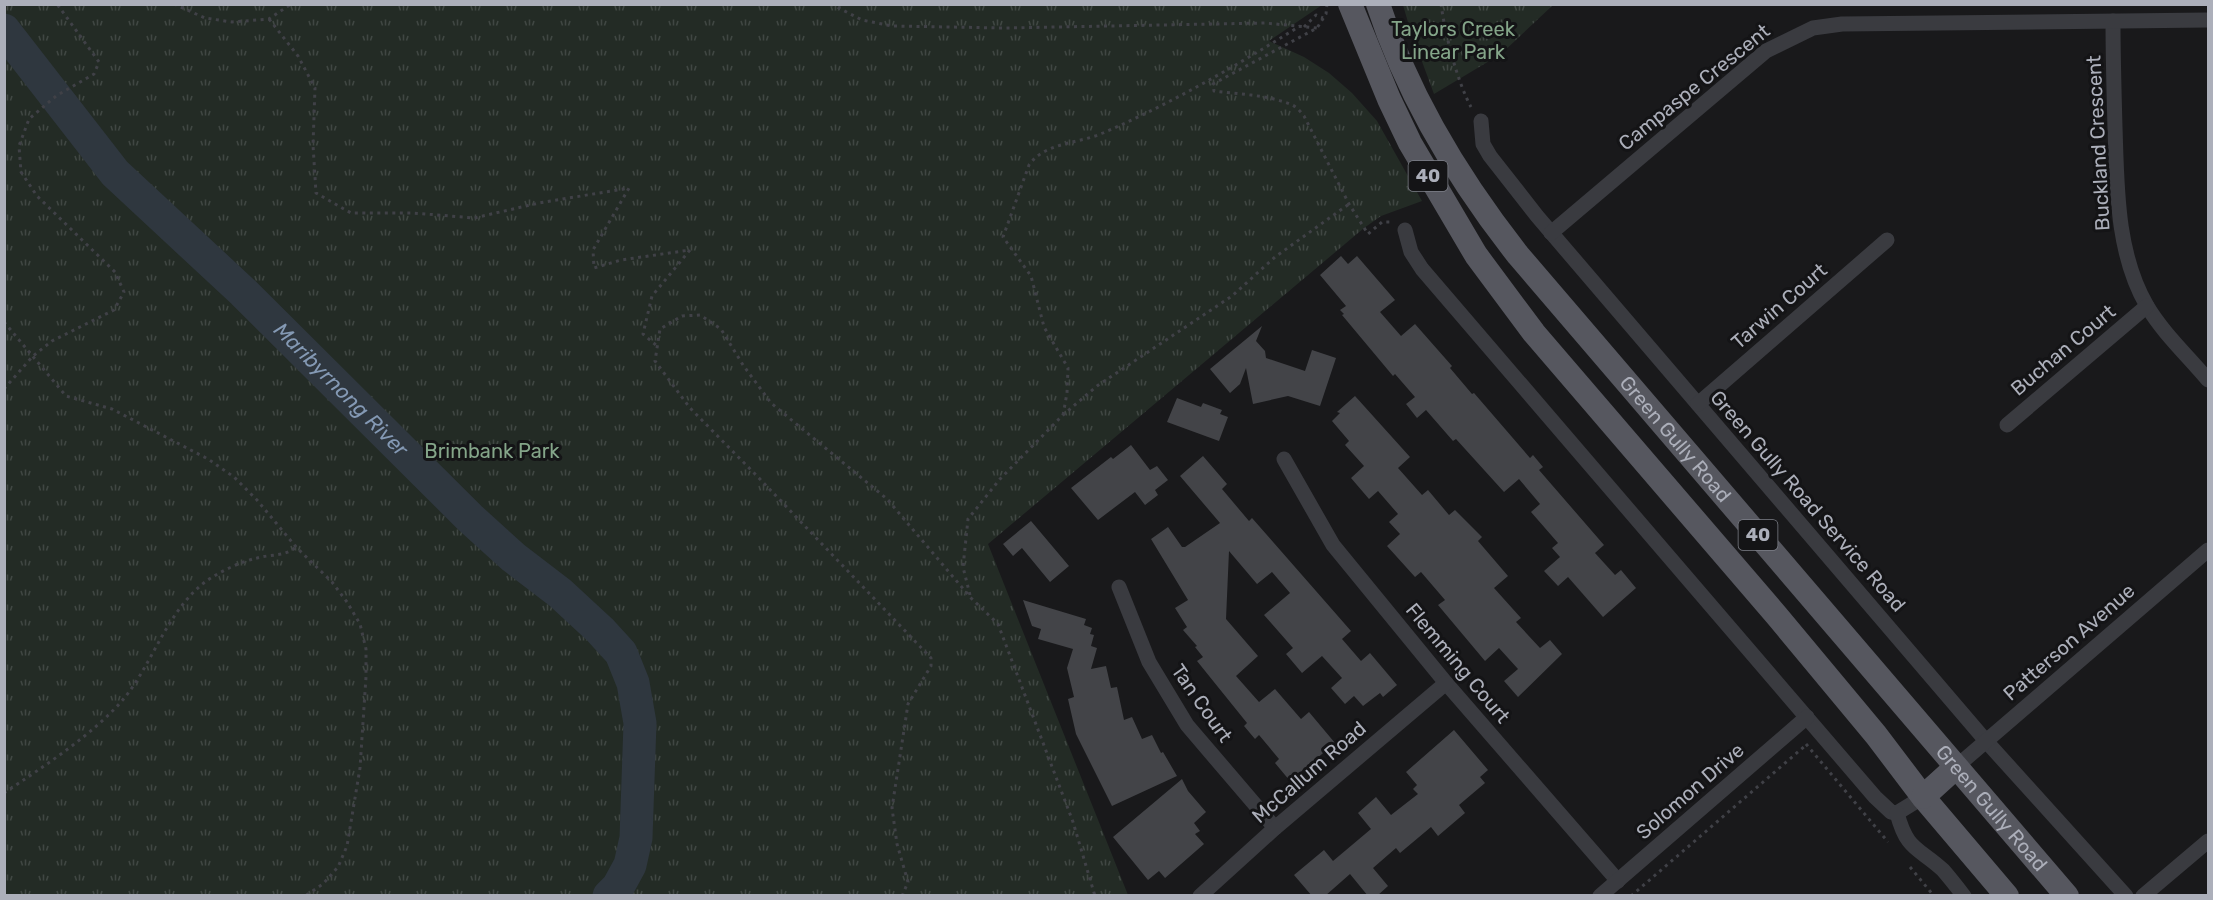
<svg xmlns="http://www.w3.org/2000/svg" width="2213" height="900" font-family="Rubik,sans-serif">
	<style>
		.park { fill: url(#park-tufts) }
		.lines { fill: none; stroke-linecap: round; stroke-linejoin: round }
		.river { stroke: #2f373f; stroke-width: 33 }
		.building { fill: #434448 }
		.path { stroke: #404147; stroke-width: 3; stroke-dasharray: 3 4.5; stroke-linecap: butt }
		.street { stroke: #3a3b40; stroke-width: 15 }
		.primary { stroke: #56575f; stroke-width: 24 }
		.labels { text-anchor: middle; stroke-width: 6; stroke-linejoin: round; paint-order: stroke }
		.shield { fill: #141416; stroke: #7e8089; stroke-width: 1.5 }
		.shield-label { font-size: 18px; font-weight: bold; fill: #acafba }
		.park-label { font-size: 20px; fill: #84a589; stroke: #141416 }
		.street-label { font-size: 20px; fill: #acafba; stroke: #141416 }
		.water-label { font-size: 21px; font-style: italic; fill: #8499b4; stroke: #141416 }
	</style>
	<defs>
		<pattern id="park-tufts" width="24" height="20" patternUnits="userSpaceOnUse" patternTransform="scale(1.5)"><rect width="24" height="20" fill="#232b25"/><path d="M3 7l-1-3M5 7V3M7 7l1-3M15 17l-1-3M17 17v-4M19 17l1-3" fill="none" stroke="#404743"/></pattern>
	</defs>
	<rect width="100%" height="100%" fill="#19191b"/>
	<g class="park">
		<polygon points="5,4 1322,5 1269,41 1304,57 1329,73 1352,93 1377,121 1422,201 1381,216 1364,228 988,544 1128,895 5,895"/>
		<polygon points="1403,5 1403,4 1553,5 1501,54 1434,94 1410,29"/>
	</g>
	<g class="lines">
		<path class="river" id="s1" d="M4,30l111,143 128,119 227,226 43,39 47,36 40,37 21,23 12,30 7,40 -4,115 -6,27 -12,22 -9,9"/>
	</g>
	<g class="building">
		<polygon points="1341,256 1348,264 1357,256 1395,300 1380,312 1401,336 1415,324 1452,366 1450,368 1472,394 1474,393 1530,458 1533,455 1543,467 1539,470 1604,545 1595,553 1615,575 1621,570 1636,588 1603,617 1568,577 1558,586 1544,571 1560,557 1552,548 1558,543 1531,512 1540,504 1519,479 1504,492 1456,439 1453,441 1426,410 1417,418 1406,404 1415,397 1395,374 1393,376 1342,315 1344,314 1340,310 1346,306 1320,275"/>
		<polygon points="1262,326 1256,341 1265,351 1266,358 1305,371 1312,350 1336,358 1320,406 1288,396 1253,404 1246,368 1240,384 1230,393 1210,369"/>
		<polygon points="1355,396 1410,457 1398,468 1422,495 1428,490 1449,515 1455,510 1482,537 1478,541 1508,576 1494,588 1521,618 1516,622 1540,648 1550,640 1562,654 1518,697 1504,681 1518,669 1499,648 1485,661 1438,605 1445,600 1421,572 1415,577 1387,546 1400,534 1389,522 1398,514 1378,491 1369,499 1351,478 1364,466 1345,445 1349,441 1332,421 1340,413 1337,412"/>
		<polygon points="1177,398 1201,407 1203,403 1222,410 1220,414 1228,417 1219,441 1167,422"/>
		<polygon points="1131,445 1150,470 1157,466 1168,480 1155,490 1158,495 1145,505 1135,492 1098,520 1071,488 1111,457 1113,459"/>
		<polygon points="1203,456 1227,484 1222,489 1249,521 1252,518 1351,631 1342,639 1361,661 1370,653 1397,685 1383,697 1380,693 1363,706 1354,696 1345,704 1331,688 1342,678 1322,656 1302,673 1286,654 1293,648 1264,615 1290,593 1272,572 1257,584 1229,551 1226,619 1258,656 1236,676 1259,702 1275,689 1301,719 1309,712 1335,743 1290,781 1275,763 1279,759 1259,735 1255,739 1244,726 1247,723 1197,661 1203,657 1195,647 1197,646 1183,630 1187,627 1175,608 1188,600 1151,539 1168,527 1182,547 1185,547 1220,523 1180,476"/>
		<polygon points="1031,521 1069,566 1050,582 1022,548 1013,556 1003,544"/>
		<polygon points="1023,600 1086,619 1084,625 1092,628 1090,634 1094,635 1091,646 1097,648 1091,669 1106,666 1111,688 1117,687 1124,720 1132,717 1142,739 1152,735 1161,753 1163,752 1177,776 1112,806 1076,734 1068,699 1074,697 1067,668 1073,649 1038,639 1041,629 1032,626"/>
		<polygon points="1454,730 1488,770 1480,777 1485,783 1459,805 1465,813 1438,836 1431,827 1400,853 1396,848 1373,868 1388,886 1377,896 1368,896 1350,874 1325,896 1312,896 1294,875 1324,850 1333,861 1371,829 1358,813 1376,797 1391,815 1418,794 1413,789 1417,785 1406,772"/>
		<polygon points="1182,779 1188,791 1206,812 1194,823 1200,831 1195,834 1204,844 1165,878 1159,871 1148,880 1113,837"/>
	</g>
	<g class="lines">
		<g class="path">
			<polyline points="174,4 205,18 232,22 269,19 291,4"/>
			<polyline points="831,4 862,20 892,26 1005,28 1265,23 1317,28"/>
			<path d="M1327,4l-1,10 -9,14 -104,56 1,7c24,3 53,4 76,13 6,2 10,7 14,12l45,88 19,30 14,-12h8"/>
			<path d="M1441,4c4,30 16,77 30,103"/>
			<polyline points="269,19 298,56 315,88 313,145 316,193 351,213 413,213 474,218 539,203 629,188 593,250 594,268 621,260 690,250 652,296 643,334 657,346"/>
			<polyline points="1304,27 1316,15 1323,18"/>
			<polyline points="4,322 66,396 112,409 208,459 234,477 257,500 296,547 332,582 347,602 360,624 366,649 366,677 360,768 347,846 338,867 323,884 305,896"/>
			<polyline points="4,389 33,356 52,341 114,310 124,292 115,272 37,196 21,172 19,146 29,119 56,96 94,74 99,62 57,4"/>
			<path d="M1063,415l4,-22 1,-25 -24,-41 -13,-51 -28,-39 26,-72c16,-23 49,-21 74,-32 71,-31 131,-66 197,-107"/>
			<polyline points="970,595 963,567 968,519 1000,479 1063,415 1097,386 1232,296 1275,257 1349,204"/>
			<polyline points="1806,744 1888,842"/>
			<path d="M4,793c39,-26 93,-61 122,-97 27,-35 40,-80 74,-110 14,-12 39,-24 57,-28 14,-4 27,-1 39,-11"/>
			<polyline points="1910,867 1934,896"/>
			<polyline points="902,896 908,882 897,844 892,808 908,704 931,666 931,658 756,475 690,408 655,361 660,329 682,316 700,315 721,329 743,365 771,403 887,499 971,598 998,624 1073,822 1095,896"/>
			<polyline points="1631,896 1806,745"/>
		</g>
		<g class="street">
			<path d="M2113,21c0,35 1,71 2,106 2,59 1,126 32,179 16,27 41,50 61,74"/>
			<polyline points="1481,121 1483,144 1490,156 1537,216 1986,741 2126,896"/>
			<polyline points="1405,230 1411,252 1422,269 1875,797 1891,812 1897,813 1923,797"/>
			<polyline points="1551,233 1766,51 1813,28 1842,24 2208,20"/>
			<polyline points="1698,404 1887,240"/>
			<polyline points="2007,425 2147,306"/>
			<polyline points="1284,459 1333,545 1446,683 1618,881"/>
			<polyline points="1119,587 1149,662 1187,725 1275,828"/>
			<polyline points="1956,767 2208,550"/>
			<path d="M1897,813c10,38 21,34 46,57 7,8 14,17 21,26"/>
			<polyline points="1200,896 1275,828 1446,683"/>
			<polyline points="1600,896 1807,717"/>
			<polyline points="2143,896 2208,841"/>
		</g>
		<g class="primary">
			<polyline points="1350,4 1389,99 1410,143 1476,255 1534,333 1777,616 1876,735 1923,797 2007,896"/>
			<path id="s2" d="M1378,4c30,93 81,176 140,251l549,641"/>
			<polyline points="1923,797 1956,767"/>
		</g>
	</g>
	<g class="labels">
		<g class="shield">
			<rect x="1408.5" y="161" width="39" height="30" rx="4.5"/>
			<rect x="1738.5" y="520" width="39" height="30" rx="4.5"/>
		</g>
		<g class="shield-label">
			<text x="1428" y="182">40</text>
			<text x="1758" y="541">40</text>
		</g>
		<g class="park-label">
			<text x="1453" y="36">Taylors Creek<tspan x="1453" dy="23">Linear Park</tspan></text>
			<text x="492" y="458">Brimbank Park</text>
		</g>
		<g class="street-label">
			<text transform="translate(1694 87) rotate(-39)" y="7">Campaspe Crescent</text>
			<text transform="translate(2098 143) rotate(-93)" y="7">Buckland Crescent</text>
			<text transform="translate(1779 306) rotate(-41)" y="7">Tarwin Court</text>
			<text transform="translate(2063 350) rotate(-40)" y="7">Buchan Court</text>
			<text dy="7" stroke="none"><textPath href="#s2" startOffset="531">Green Gully Road</textPath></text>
			<text transform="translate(1808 501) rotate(49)" y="7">Green Gully Road Service Road</text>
			<text transform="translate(2069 642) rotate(-41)" y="7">Patterson Avenue</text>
			<text transform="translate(1458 663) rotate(50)" y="7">Flemming Court</text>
			<text transform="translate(1202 703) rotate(55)" y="7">Tan Court</text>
			<text transform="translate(1309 772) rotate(-41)" y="7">McCallum Road</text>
			<text transform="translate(1690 791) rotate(-41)" y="7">Solomon Drive</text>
			<text dy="7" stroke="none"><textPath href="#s2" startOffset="1017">Green Gully Road</textPath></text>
		</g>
		<g class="water-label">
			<text dy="7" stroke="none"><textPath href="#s1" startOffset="494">Maribyrnong River</textPath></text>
		</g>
	</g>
	<rect width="2213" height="900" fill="none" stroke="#acafba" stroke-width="12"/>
</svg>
